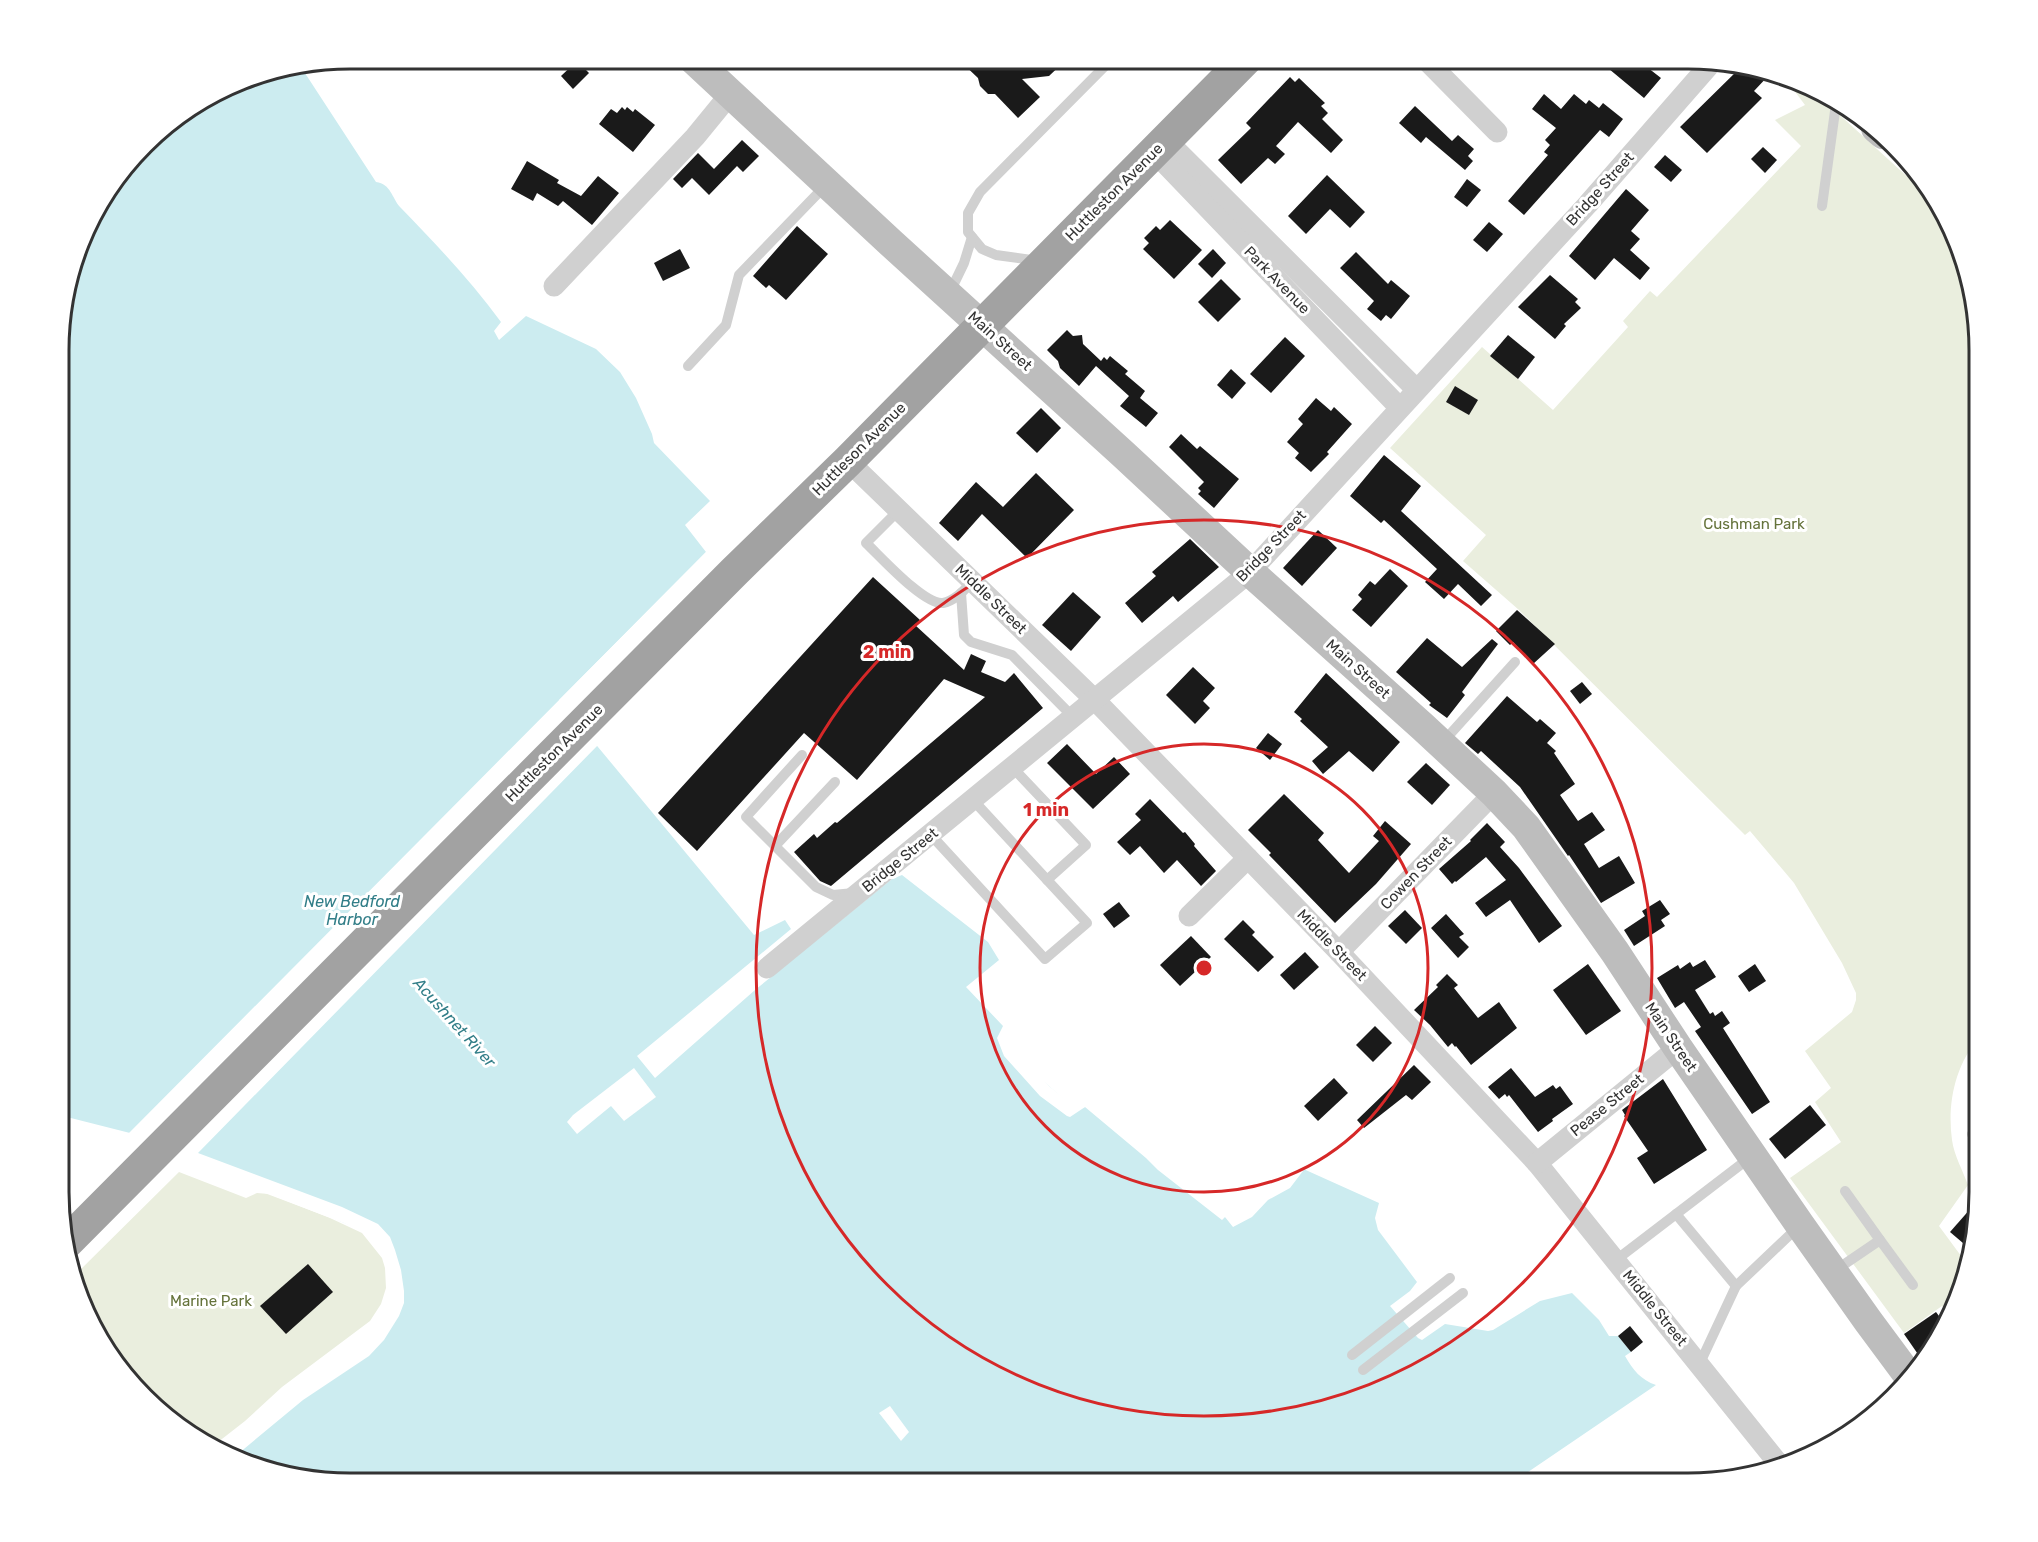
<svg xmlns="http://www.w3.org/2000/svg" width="2038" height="1542" font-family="Rubik,sans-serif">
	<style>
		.green { fill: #eaeede }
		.water { fill: #ccecf0 }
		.pier { fill: #fff }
		.building { fill: #1a1a1a }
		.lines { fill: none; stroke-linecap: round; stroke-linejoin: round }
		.service { stroke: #d0d0d0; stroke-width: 10 }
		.minor { stroke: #d0d0d0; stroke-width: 21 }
		.secondary { stroke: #bdbdbd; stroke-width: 30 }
		.trunk { stroke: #a2a2a2; stroke-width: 33 }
		.ring { fill: none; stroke: #d62828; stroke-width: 3 }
		.labels { text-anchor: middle; stroke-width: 6; stroke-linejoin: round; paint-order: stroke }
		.street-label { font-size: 15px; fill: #333; stroke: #fff }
		.park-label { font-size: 15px; fill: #65733b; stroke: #fff }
		.water-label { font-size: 16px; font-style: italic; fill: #327e88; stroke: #fff }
		.rim { fill: none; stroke: #333; stroke-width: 3 }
		.centre { fill: #d62828; stroke: #fff; stroke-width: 3 }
		.ring-label { font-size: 18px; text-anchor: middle; font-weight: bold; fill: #d62828; stroke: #fff; stroke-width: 6; stroke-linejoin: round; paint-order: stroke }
	</style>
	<rect width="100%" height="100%" fill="#fff"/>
	<g class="green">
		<path d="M1784,77l15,4 9,5 127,116 15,19 29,128v689c-24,27 -32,66 -27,102 2,15 11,31 16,45l-29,41 28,38 -10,40 -7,12 -8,-10 -38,27 -114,-155 51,-36 -26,-40 16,-14 -26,-37 47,-39 4,-12v-7l-14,-30 -48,-80 -44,-52 -5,4 -226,-225 -56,-49 23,-26 -96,-87 92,-101 71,63 75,-83 -5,-6 27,-30 7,6 144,-151 -26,-26 30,-15z"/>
		<polygon points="179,1172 246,1198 257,1193 269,1194 330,1218 362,1233 382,1258 385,1268 386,1288 381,1304 370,1321 282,1387 245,1421 213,1446 158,1411 89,1321 76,1274"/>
	</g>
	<path class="water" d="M301,67l75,115c15,2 16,16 24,25 35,36 71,74 101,115l-7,9 5,9 27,-24 70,33 24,23 16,26 16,36 2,9 56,58 -25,24 21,27 -147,148 195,235 31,-15 6,9 -154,127 18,22 100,-88 137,-111 10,-4 86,67 11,18 -33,27 37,39v14l10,14 63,56 9,-3 61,51 12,12 64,50 3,-3 4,1 70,-51 80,36 -4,15 3,12 39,52 -7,9 -20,15 28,32 4,2 23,-16 43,7 5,-1 47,-29 32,-8 27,27 10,16h9l13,16 -6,4c8,14 16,24 31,29l-144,98h-1181l-92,-22 -23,-13 163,-125 12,-27 -1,-31 -17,-30 -243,-102 -71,-18 2,-804 36,-107 61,-73 98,-57z"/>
	<g class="pier">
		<polygon points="708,550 708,554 563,700 599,744 198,1153 342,1207 378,1224 390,1237 395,1250 401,1270 404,1291 404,1303 399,1316 384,1340 369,1356 303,1400 233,1458 214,1446 298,1381 332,1358 377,1321 388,1296 389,1282 382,1252 371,1237 344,1223 188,1164 127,1135"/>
		<polygon points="1003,1026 1006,1032 1006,1039 1016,1052 1049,1086 1072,1105 1076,1107 1082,1105 1085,1107 1070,1117 1067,1116 1040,1096 1004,1056 997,1038"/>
		<polygon points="634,1068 656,1097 624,1121 611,1106 577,1134 567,1122 573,1115"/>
		<polygon points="1297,1165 1306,1167 1290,1188 1268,1200 1252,1217 1233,1227 1225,1217 1227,1214 1241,1208 1257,1192"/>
		<polygon points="890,1406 909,1432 901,1441 879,1413"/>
	</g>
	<g class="building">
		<polygon points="958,59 1067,59 1049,76 1022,79 1040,97 1018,118 995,94 988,94 980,86 978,78"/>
		<polygon points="1597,59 1624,59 1637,70 1643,64 1661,78 1644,98"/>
		<polygon points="577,61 589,73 573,89 561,76"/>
		<polygon points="1741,67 1770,74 1754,91 1762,98 1707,153 1680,127"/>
		<polygon points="1290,77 1295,82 1299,78 1325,103 1321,106 1328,113 1322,119 1343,140 1331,153 1298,122 1276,146 1285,154 1275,164 1268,158 1241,184 1218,160 1251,128 1246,123"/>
		<polygon points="1544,94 1561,109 1574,94 1586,104 1589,100 1599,108 1603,103 1623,119 1609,137 1600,130 1524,215 1508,201 1548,155 1544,152 1550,145 1545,140 1556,128 1532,109"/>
		<polygon points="1415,106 1452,141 1458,135 1474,149 1468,156 1473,161 1465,170 1426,137 1421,143 1399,123"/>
		<polygon points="622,107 625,110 627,107 633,112 635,109 655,125 633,152 599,124 611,109 617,113"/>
		<polygon points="742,140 759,156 743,172 737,166 709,195 692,178 682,188 673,179 698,153 714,169"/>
		<polygon points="1763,147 1777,160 1765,173 1751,159"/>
		<polygon points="1665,155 1682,170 1671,182 1654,167"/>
		<polygon points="527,161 559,180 557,183 581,196 598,176 619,193 592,225 563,201 558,206 537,193 533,201 511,189"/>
		<polygon points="1327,175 1365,212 1350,228 1330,209 1306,234 1288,216"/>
		<polygon points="1467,179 1481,190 1467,207 1454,197"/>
		<polygon points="1626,189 1649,210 1631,231 1640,239 1630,250 1650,268 1640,280 1614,258 1595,280 1569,256"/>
		<polygon points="1170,220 1202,250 1174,279 1143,249 1149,243 1144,238 1156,226 1160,230"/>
		<polygon points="1489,222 1503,234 1487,252 1473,240"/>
		<polygon points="797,226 828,254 786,300 769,285 766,288 753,276"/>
		<polygon points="680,249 690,268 663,281 654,263"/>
		<polygon points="1213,249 1226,263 1212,278 1198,264"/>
		<polygon points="1356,252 1388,284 1391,280 1410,296 1391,319 1386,315 1381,321 1367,309 1374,301 1340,268"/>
		<polygon points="1550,275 1578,299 1575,302 1581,308 1564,324 1566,326 1555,339 1518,307"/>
		<polygon points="1221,279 1241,299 1218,322 1198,302"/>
		<polygon points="1067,330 1073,336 1082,335 1083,344 1101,361 1104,357 1107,360 1110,356 1128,371 1125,374 1145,391 1140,398 1158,413 1146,427 1120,406 1129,396 1096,366 1079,386 1060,368 1058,361 1047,350"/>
		<polygon points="1508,335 1535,357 1518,379 1490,356"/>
		<polygon points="1285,337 1305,356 1271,393 1250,374"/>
		<polygon points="1231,369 1246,383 1232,399 1217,385"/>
		<polygon points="1455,386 1478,400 1469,415 1446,402"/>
		<polygon points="1316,398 1331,411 1334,407 1352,424 1327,452 1329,454 1311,472 1295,458 1299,453 1287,442 1303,424 1298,419"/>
		<polygon points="1041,408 1061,428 1037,453 1016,433"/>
		<polygon points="1181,434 1197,449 1200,446 1239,479 1214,508 1198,494 1201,491 1198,488 1204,482 1169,447"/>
		<polygon points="1384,455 1421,486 1401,511 1492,595 1481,606 1458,584 1444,599 1425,582 1437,569 1384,520 1381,523 1350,496"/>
		<polygon points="1036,473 1074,510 1027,558 982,514 958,541 939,523 976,482 1003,507"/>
		<polygon points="1318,530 1337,548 1302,586 1283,568"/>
		<polygon points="1190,539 1219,567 1178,602 1173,596 1142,623 1125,603 1156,576 1152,572"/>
		<polygon points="1390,569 1408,586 1371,627 1352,610 1362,599 1358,595 1370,581 1375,585"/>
		<polygon points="873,577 920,620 915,625 964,670 971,654 986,661 981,672 1005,682 1014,673 1043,708 831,886 820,881 794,852 814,834 817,838 835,822 837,823 985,697 944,679 857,780 804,733 697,851 658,813"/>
		<polygon points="1073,592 1101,617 1071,651 1042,625"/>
		<polygon points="1517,610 1555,644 1533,664 1513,642 1510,645 1496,631"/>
		<polygon points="1427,638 1462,667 1492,639 1498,644 1462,692 1465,695 1447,718 1429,705 1431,703 1396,672"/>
		<polygon points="1193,667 1215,688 1203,701 1210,708 1195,724 1166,695"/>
		<polygon points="1326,673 1400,742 1373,772 1349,751 1323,774 1312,761 1328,747 1300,721 1302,719 1294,712"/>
		<polygon points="1582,682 1592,694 1580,704 1570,691"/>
		<polygon points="1507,696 1537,722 1540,719 1556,733 1547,743 1556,751 1554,753 1575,784 1560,795 1578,821 1592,812 1605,830 1584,844 1599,868 1619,856 1635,883 1601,903 1569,855 1568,856 1520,787 1481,751 1478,754 1465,743"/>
		<polygon points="1268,733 1282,744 1270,760 1256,748"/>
		<polygon points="1067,744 1096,774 1114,757 1130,774 1093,809 1047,763"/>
		<polygon points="1426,763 1450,785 1432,805 1407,782"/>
		<polygon points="1284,794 1324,833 1318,840 1349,873 1379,841 1373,836 1385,821 1411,844 1376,884 1335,923 1269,855 1271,853 1248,830"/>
		<polygon points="1150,799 1183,833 1185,832 1195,844 1194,846 1216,871 1201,886 1177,860 1164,873 1140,846 1130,855 1117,842 1141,820 1135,814"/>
		<polygon points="1487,823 1505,842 1500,847 1519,868 1562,926 1539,943 1510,900 1486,917 1475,903 1506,880 1486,857 1456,882 1455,881 1452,884 1439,869 1471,841 1470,840"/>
		<polygon points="1660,900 1670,914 1661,920 1665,926 1634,946 1624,930 1645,916 1642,911"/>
		<polygon points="1119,902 1130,916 1114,928 1103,914"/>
		<polygon points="1405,910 1422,928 1406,944 1388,926"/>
		<polygon points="1446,914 1464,934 1459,937 1469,947 1458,958 1431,928"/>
		<polygon points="1243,920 1255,932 1252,935 1274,957 1258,972 1224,939"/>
		<polygon points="1191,936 1211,957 1180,986 1160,965"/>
		<polygon points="1305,952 1319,967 1294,990 1280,975"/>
		<polygon points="1705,960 1716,977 1695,990 1710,1014 1713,1012 1715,1016 1722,1011 1730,1023 1723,1028 1770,1102 1752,1114 1695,1031 1701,1027 1684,1002 1675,1008 1657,978 1678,965 1680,969 1690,962 1693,967"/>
		<polygon points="1588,964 1621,1011 1586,1035 1553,990"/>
		<polygon points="1755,964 1766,981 1749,992 1738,976"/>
		<polygon points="1447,974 1458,985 1454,988 1478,1018 1499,1002 1517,1028 1471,1065 1456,1046 1455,1047 1452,1043 1448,1047 1430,1025 1414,1010 1438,987 1436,985"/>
		<polygon points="1375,1026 1392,1043 1373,1062 1356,1045"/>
		<polygon points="1414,1065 1431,1082 1412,1100 1406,1095 1364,1128 1357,1120"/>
		<polygon points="1511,1068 1535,1097 1553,1085 1556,1089 1560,1086 1573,1104 1552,1119 1553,1121 1538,1132 1509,1095 1507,1097 1505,1094 1499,1099 1488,1087"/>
		<polygon points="1334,1078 1348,1093 1318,1121 1304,1106"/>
		<polygon points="1663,1079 1707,1150 1654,1184 1637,1158 1648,1151 1624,1116 1625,1115 1622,1110"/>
		<polygon points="1810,1105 1826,1125 1785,1159 1769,1139"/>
		<polygon points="1979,1199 1979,1212 1970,1249 1950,1232"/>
		<polygon points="308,1264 333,1292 286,1334 260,1306"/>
		<polygon points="1936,1312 1945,1324 1922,1360 1904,1334"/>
		<polygon points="1630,1326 1643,1342 1631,1352 1618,1336"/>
	</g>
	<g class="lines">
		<g class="service">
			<polyline points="1822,206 1836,104"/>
			<polyline points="1039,261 996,255 982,249 968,232 968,213 980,192 1112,59"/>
			<polyline points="950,292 964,263 972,237"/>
			<polyline points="688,366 726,325 739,275 825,186"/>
			<path d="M899,510l-33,33c15,14 58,62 77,60 12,-2 21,-13 30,-22"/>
			<polyline points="961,593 964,635 971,642 1012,655 1074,718"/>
			<polyline points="1443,742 1515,662"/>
			<polyline points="802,755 746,817 816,887 833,895 854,893"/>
			<polyline points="1013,768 1086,845 1047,880"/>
			<polyline points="931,835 1045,959 1087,923 973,800"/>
			<polyline points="775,846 835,782"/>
			<polyline points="1972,1134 1979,1140"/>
			<polyline points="1676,1214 1736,1286"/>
			<polyline points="1880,1240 1913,1285"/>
			<polyline points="1616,1260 1752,1156"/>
			<polyline points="1833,1272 1880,1240 1845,1191"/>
			<polyline points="1352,1355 1450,1278"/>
			<polyline points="1700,1363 1736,1286 1798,1227"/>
			<polyline points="1363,1370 1463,1293"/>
		</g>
		<g class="minor">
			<polyline points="1425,59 1497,132"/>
			<polyline points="1166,140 1416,389"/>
			<polyline points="1154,152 1399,407"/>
			<polyline points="554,286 695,137 731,93"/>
			<polyline points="848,461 1095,700 1339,952 1537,1163 1778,1463"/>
			<polyline points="1189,916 1248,858"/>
			<polyline points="1339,952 1494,793"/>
			<polyline points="767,968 1250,572 1588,204 1713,61"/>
			<polyline points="1537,1163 1678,1048"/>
		</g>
		<g class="secondary">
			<polyline points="693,59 891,243 1123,454 1250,572 1423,727 1494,793 1526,827 1615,952 1678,1048 1800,1225 1868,1321 1911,1379"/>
			<polyline points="1876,128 1883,134"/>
		</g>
		<polyline class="trunk" points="67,1242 734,572 848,461 1246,59"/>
	</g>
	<g class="ring">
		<circle cx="1204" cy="968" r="224"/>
		<circle cx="1204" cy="968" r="448"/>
	</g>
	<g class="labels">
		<g class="street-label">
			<text transform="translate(1600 189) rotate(-48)" y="5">Bridge Street</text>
			<text transform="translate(1114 192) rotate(-45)" y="5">Huttleston Avenue</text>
			<text transform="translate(1277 280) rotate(46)" y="5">Park Avenue</text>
			<text transform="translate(1000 341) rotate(42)" y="5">Main Street</text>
			<text transform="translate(859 449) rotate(-45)" y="5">Huttleson Avenue</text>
			<text transform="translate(1271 546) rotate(-46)" y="5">Bridge Street</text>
			<text transform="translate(991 599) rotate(44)" y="5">Middle Street</text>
			<text transform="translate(1358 669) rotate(42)" y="5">Main Street</text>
			<text transform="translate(554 753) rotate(-45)" y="5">Huttleston Avenue</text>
			<text transform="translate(900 860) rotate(-39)" y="5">Bridge Street</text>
			<text transform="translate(1416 873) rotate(-46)" y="5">Cowen Street</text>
			<text transform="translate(1332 945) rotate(46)" y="5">Middle Street</text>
			<text transform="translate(1671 1037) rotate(56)" y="5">Main Street</text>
			<text transform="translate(1607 1105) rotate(-39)" y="5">Pease Street</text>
			<text transform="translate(1655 1308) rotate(51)" y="5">Middle Street</text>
		</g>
		<g class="park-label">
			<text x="1754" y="529">Cushman Park</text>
			<text x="211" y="1306">Marine Park</text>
		</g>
		<g class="water-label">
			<text x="352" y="907">New Bedford<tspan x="352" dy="18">Harbor</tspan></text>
			<text transform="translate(455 1022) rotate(48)" y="6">Acushnet River</text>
		</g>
	</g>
	<path d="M0 0H2038V1542H0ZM350 69H1688A281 281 0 0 1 1969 350V1192A281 281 0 0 1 1688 1473H350A281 281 0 0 1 69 1192V350A281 281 0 0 1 350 69Z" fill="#fff" fill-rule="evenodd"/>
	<path class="rim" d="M350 69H1688A281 281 0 0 1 1969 350V1192A281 281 0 0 1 1688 1473H350A281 281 0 0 1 69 1192V350A281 281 0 0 1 350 69Z"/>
	<circle cx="1204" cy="968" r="9" class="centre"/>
	<g class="ring-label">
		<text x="887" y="658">2 min</text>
		<text x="1046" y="816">1 min</text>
	</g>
</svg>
